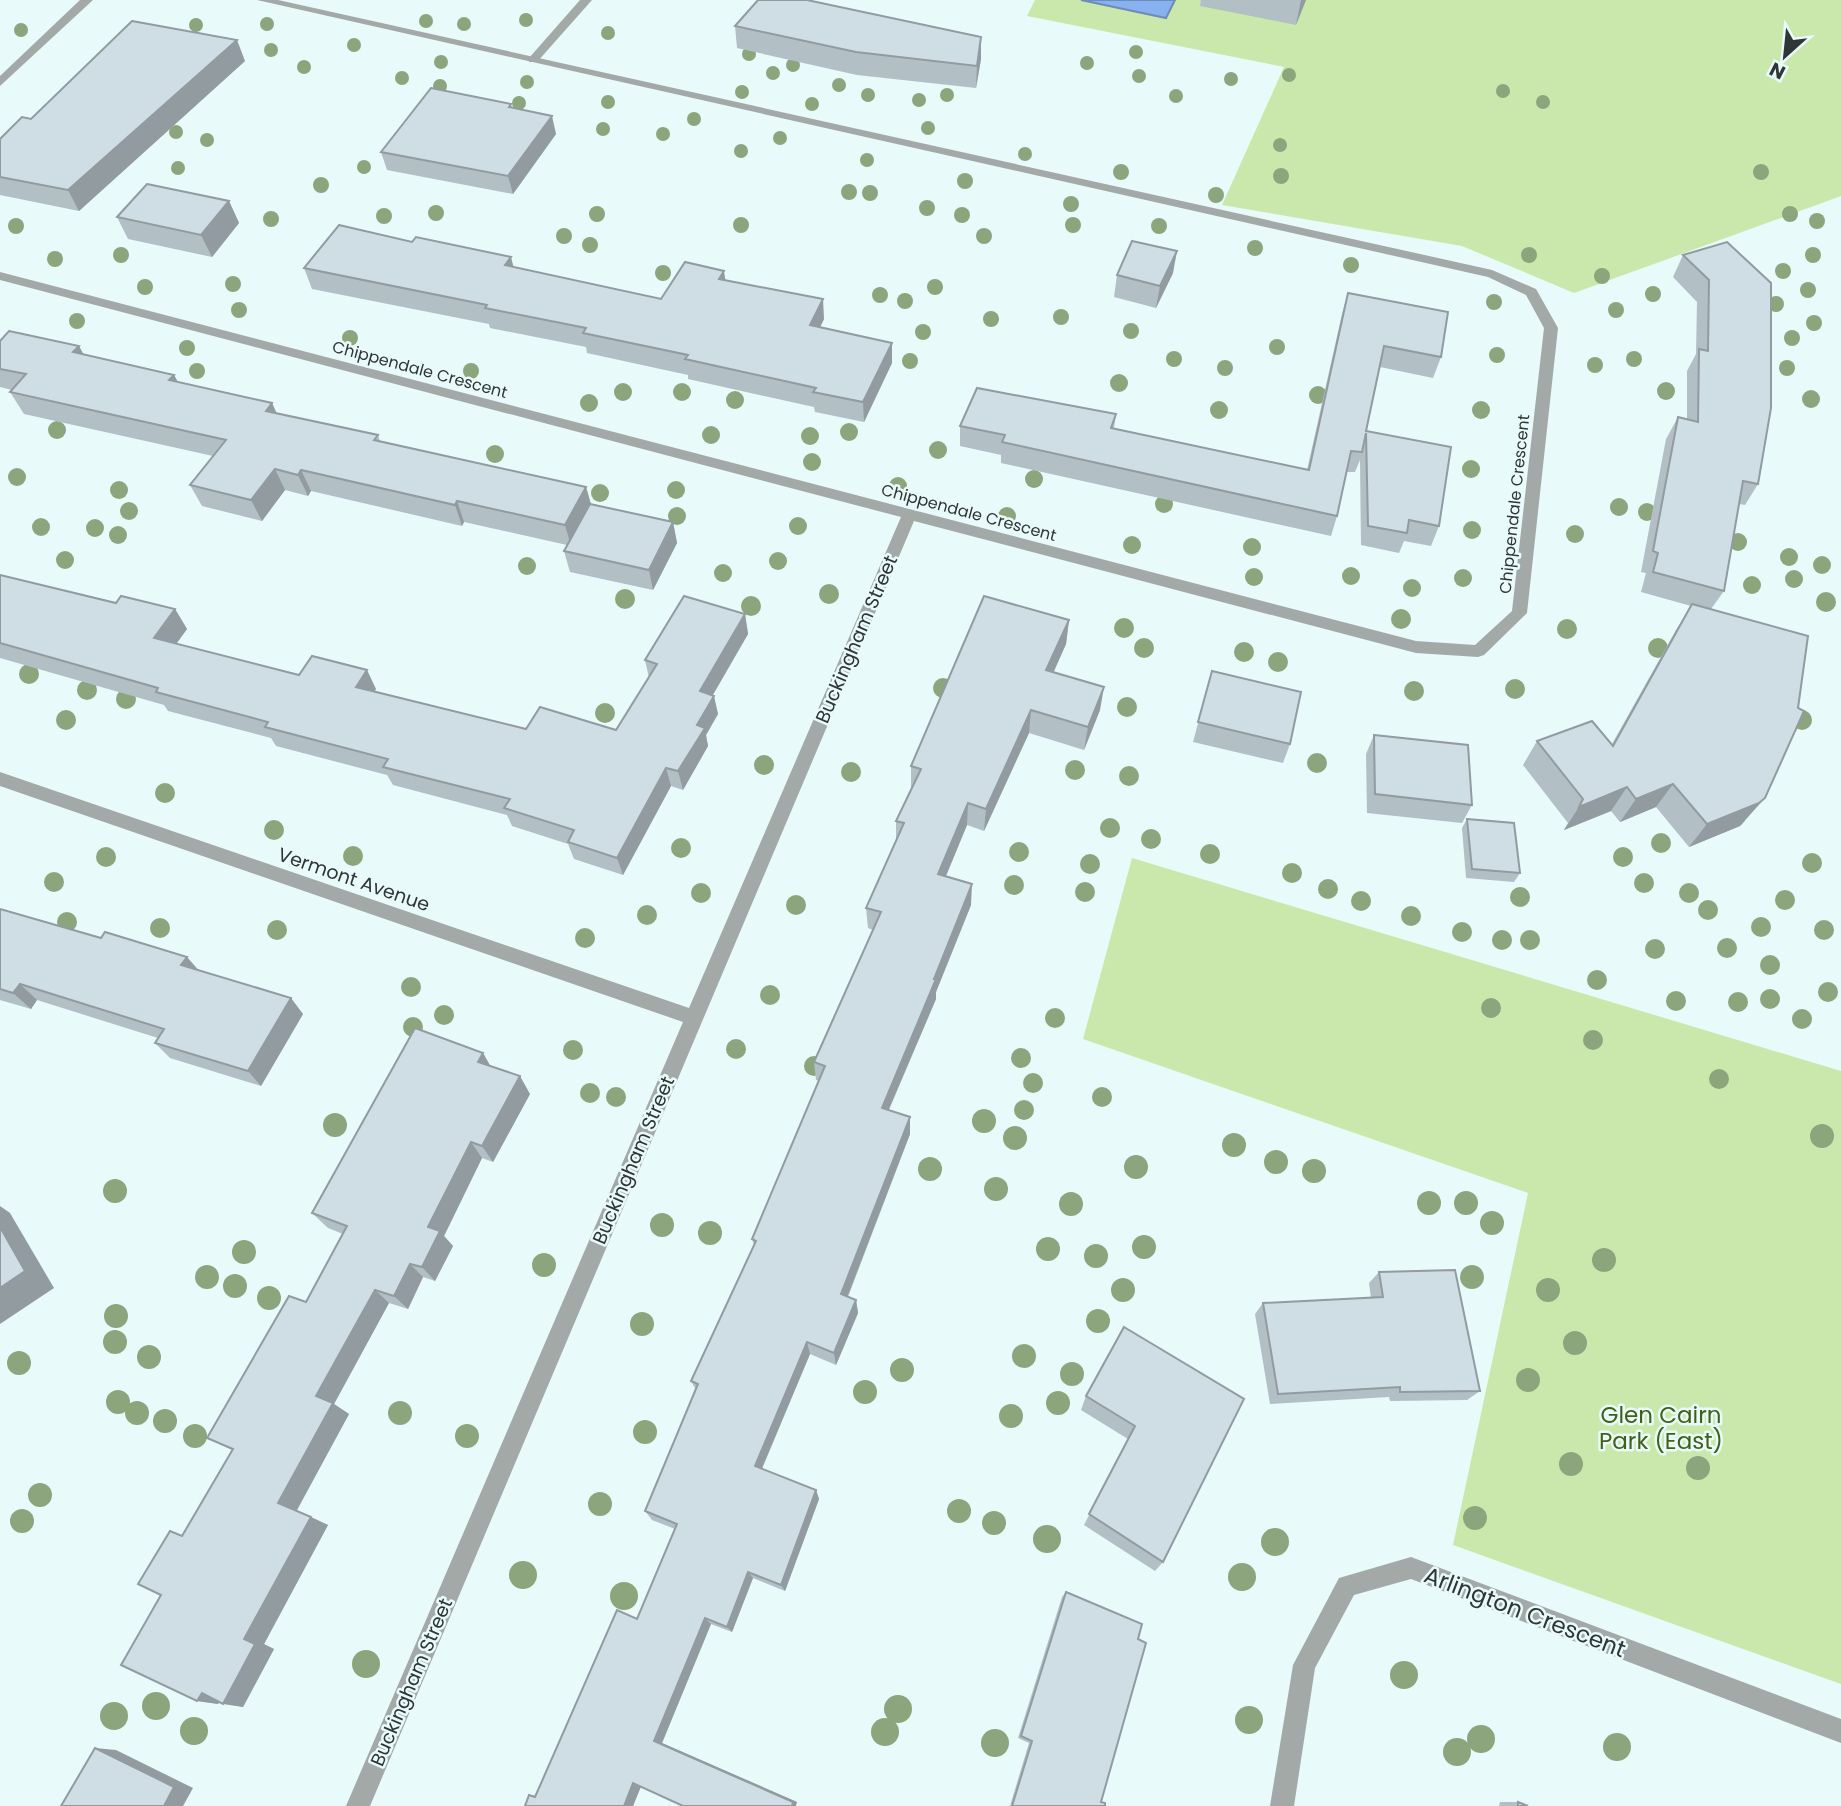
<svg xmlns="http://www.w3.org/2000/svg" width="1841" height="1806" font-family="Poppins,sans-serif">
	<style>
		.green { fill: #cbe8ac }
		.water { fill: #87b1f0; stroke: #6d8cb8; stroke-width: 2 }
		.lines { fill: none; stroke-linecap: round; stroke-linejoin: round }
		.service { fill: #a3a9a6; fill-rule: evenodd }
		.minor { fill: #a3a9a6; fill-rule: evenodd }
		.tertiary { fill: #a3a9a6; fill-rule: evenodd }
		.tree { fill: #8da57c }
		.wall { fill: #b2bfc5 }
		.shaded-wall { fill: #919ba0 }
		.building { fill: #cfdee5; stroke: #919ba0; stroke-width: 2 }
		.labels { text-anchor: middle; stroke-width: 5; stroke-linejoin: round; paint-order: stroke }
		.far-street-label { font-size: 16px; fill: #2f3635; stroke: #e8fafa }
		.street-label { font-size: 19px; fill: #2f3635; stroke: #e8fafa }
		.near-park-label { font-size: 23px; fill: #436015; stroke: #e8fafa }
		.near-street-label { font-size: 23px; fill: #2f3635; stroke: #e8fafa }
	</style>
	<rect width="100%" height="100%" fill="#e8fafa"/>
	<g class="green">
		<polygon points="1035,0 1841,0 1841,196 1574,293 1462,246 1222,205 1284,67 1027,16"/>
		<polygon points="1132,858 1841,1071 1841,1684 1453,1545 1528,1193 1083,1039"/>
	</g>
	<polygon class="water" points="1081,0 1175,0 1166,18"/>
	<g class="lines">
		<polygon class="service" points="580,0 592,0 537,62 529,62 529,58"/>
		<g class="minor">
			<polygon points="257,0 278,0 1492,270 1536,289 1558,328 1527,613 1484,655 1478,657 1416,653 914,521 370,1806 346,1806 683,1022 0,786 0,772 689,1008 901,517 0,280 0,272 1416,641 1475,645 1512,611 1544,328 1526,295 1488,277"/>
			<polygon points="1411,1557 1841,1719 1841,1743 1411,1579 1354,1595 1315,1668 1294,1806 1270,1806 1293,1665 1339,1578"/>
		</g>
		<polygon class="tertiary" points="80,0 93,0 0,86 0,76"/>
	</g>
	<g class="tree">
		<circle cx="526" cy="20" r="7"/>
		<circle cx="426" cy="21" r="7"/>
		<circle cx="267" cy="24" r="7"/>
		<circle cx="464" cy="24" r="7"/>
		<circle cx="196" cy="25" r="7"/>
		<circle cx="21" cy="30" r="7"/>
		<circle cx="608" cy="33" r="7"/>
		<circle cx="354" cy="45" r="7"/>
		<circle cx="271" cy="50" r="7"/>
		<circle cx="1136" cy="52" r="7"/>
		<circle cx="749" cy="54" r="7"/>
		<circle cx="441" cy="62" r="7"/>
		<circle cx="1087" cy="63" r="7"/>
		<circle cx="793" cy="65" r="7"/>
		<circle cx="304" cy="67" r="7"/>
		<circle cx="773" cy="73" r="7"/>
		<circle cx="1289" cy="75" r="7"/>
		<circle cx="1139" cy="76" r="7"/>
		<circle cx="402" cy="78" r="7"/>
		<circle cx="1231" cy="79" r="7"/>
		<circle cx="527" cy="82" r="7"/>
		<circle cx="839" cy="85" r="7"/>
		<circle cx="440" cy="86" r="7"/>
		<circle cx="1503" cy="91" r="7"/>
		<circle cx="742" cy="92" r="7"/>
		<circle cx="868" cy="95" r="7"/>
		<circle cx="947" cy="95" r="7"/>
		<circle cx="1176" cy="96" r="7"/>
		<circle cx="919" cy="100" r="7"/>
		<circle cx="608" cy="102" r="7"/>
		<circle cx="1543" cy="102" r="7"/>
		<circle cx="519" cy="103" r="7"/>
		<circle cx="812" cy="104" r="7"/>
		<circle cx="694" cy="119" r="7"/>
		<circle cx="928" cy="128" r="7"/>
		<circle cx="603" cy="129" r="7"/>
		<circle cx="176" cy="132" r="7"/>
		<circle cx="663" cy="134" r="7"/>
		<circle cx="780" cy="138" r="7"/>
		<circle cx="207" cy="140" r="7"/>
		<circle cx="1280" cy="145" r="7"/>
		<circle cx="741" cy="151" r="7"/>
		<circle cx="1025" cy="154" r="7"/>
		<circle cx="867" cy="160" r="7"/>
		<circle cx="364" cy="167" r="7"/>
		<circle cx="178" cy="168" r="7"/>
		<circle cx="1121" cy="172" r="8"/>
		<circle cx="1761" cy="172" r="8"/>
		<circle cx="1281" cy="176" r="8"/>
		<circle cx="965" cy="181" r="8"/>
		<circle cx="321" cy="185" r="8"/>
		<circle cx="849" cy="192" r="8"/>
		<circle cx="870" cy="193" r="8"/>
		<circle cx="1216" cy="195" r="8"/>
		<circle cx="1071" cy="204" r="8"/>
		<circle cx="927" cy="208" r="8"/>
		<circle cx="436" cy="213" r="8"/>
		<circle cx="597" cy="214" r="8"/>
		<circle cx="1790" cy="214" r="8"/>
		<circle cx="962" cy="215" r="8"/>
		<circle cx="384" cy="216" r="8"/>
		<circle cx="271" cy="219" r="8"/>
		<circle cx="1817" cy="221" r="8"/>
		<circle cx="741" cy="225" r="8"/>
		<circle cx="1073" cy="225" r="8"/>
		<circle cx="16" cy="226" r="8"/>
		<circle cx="1159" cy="226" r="8"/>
		<circle cx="564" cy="236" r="8"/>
		<circle cx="984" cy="236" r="8"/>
		<circle cx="590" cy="245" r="8"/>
		<circle cx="1255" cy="248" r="8"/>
		<circle cx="121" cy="255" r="8"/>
		<circle cx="1529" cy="255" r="8"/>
		<circle cx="1813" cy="255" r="8"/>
		<circle cx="55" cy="259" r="8"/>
		<circle cx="1351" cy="265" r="8"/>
		<circle cx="1783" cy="271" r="8"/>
		<circle cx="663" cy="273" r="8"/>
		<circle cx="1602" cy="276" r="8"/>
		<circle cx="233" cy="284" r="8"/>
		<circle cx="145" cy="287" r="8"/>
		<circle cx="935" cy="287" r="8"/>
		<circle cx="1808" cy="290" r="8"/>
		<circle cx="1653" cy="294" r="8"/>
		<circle cx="880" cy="295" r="8"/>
		<circle cx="905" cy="301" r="8"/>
		<circle cx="1494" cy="302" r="8"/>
		<circle cx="1776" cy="304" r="8"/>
		<circle cx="239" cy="310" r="8"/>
		<circle cx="1616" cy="310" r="8"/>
		<circle cx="1061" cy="317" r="8"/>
		<circle cx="991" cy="319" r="8"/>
		<circle cx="77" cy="321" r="8"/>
		<circle cx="1814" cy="323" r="8"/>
		<circle cx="1131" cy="331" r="8"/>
		<circle cx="923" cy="332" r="8"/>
		<circle cx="350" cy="338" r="8"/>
		<circle cx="1792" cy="338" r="8"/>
		<circle cx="1277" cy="347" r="8"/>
		<circle cx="187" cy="348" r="8"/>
		<circle cx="1497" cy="355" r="8"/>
		<circle cx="1174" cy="359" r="8"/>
		<circle cx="1634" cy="359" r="8"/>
		<circle cx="910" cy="361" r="8"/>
		<circle cx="1595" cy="365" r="8"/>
		<circle cx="1225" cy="368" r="8"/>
		<circle cx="1787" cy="368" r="8"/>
		<circle cx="197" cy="371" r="8"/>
		<circle cx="471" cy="371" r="8"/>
		<circle cx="1119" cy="383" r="9"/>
		<circle cx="1666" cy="391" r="9"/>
		<circle cx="623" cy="392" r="9"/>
		<circle cx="682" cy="392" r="9"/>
		<circle cx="1318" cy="395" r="9"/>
		<circle cx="1811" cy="399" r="9"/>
		<circle cx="735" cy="400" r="9"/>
		<circle cx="589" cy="403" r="9"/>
		<circle cx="1219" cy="410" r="9"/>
		<circle cx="1481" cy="410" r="9"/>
		<circle cx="57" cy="430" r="9"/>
		<circle cx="849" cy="432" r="9"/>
		<circle cx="711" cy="435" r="9"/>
		<circle cx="810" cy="436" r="9"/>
		<circle cx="938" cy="450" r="9"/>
		<circle cx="495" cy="454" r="9"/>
		<circle cx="812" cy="462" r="9"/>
		<circle cx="1471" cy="469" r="9"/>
		<circle cx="17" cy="477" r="9"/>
		<circle cx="1034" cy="479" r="9"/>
		<circle cx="898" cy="486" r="9"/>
		<circle cx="119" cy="490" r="9"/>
		<circle cx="676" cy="490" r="9"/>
		<circle cx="600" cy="493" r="9"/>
		<circle cx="1164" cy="504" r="9"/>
		<circle cx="1619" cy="507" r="9"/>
		<circle cx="129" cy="511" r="9"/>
		<circle cx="1647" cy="512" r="9"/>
		<circle cx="677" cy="516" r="9"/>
		<circle cx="1007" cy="516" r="9"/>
		<circle cx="798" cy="526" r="9"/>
		<circle cx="41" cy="527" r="9"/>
		<circle cx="95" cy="528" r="9"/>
		<circle cx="1472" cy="530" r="9"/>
		<circle cx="1575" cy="534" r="9"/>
		<circle cx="118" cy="535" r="9"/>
		<circle cx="1738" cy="542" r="9"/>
		<circle cx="1132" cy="545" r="9"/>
		<circle cx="1252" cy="547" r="9"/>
		<circle cx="1789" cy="557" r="9"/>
		<circle cx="65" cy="560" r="9"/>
		<circle cx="778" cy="561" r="9"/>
		<circle cx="1822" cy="565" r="9"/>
		<circle cx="527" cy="566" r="9"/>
		<circle cx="723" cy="573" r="9"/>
		<circle cx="1351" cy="576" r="9"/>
		<circle cx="1254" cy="577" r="9"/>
		<circle cx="1463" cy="578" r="9"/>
		<circle cx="1794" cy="579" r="9"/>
		<circle cx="1752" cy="585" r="9"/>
		<circle cx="1412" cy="588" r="9"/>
		<circle cx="829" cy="594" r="10"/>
		<circle cx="625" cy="599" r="10"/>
		<circle cx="1826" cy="602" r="10"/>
		<circle cx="751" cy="606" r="10"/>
		<circle cx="1401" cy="619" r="10"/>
		<circle cx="1124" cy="628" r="10"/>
		<circle cx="1567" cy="629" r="10"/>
		<circle cx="1144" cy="648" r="10"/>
		<circle cx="1658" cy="648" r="10"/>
		<circle cx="1244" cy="652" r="10"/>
		<circle cx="1278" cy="662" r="10"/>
		<circle cx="29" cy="674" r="10"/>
		<circle cx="943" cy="688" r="10"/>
		<circle cx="1515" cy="689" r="10"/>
		<circle cx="87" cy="690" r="10"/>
		<circle cx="1414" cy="691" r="10"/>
		<circle cx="126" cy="699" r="10"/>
		<circle cx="1127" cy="707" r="10"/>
		<circle cx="605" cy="713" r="10"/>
		<circle cx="66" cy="720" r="10"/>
		<circle cx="1802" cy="720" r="10"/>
		<circle cx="1317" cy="763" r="10"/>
		<circle cx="764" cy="765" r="10"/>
		<circle cx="1075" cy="770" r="10"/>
		<circle cx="851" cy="772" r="10"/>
		<circle cx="1129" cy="776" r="10"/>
		<circle cx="165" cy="793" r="10"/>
		<circle cx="1110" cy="828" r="10"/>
		<circle cx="274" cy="830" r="10"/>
		<circle cx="1151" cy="839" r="10"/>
		<circle cx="1661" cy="843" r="10"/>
		<circle cx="681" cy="848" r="10"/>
		<circle cx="1019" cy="852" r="10"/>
		<circle cx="1210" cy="854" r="10"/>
		<circle cx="353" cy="856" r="10"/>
		<circle cx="106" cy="857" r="10"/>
		<circle cx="1623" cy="857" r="10"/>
		<circle cx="1812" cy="863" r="10"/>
		<circle cx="1090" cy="864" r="10"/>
		<circle cx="1292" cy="873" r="10"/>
		<circle cx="54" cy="882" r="10"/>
		<circle cx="1644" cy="883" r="10"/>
		<circle cx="1014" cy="885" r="10"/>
		<circle cx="1328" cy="889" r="10"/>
		<circle cx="1085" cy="892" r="10"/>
		<circle cx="701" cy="893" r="10"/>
		<circle cx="1689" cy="893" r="10"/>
		<circle cx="1520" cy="897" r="10"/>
		<circle cx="1785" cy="900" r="10"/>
		<circle cx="1361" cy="901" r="10"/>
		<circle cx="796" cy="905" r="10"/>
		<circle cx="1708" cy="910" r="10"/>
		<circle cx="647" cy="915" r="10"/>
		<circle cx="1411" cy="916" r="10"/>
		<circle cx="67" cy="922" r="10"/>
		<circle cx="1761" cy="927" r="10"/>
		<circle cx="160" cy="928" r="10"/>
		<circle cx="277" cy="930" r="10"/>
		<circle cx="1824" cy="930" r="10"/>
		<circle cx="1462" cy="932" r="10"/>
		<circle cx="585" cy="938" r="10"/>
		<circle cx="1502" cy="940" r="10"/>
		<circle cx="1530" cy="940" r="10"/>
		<circle cx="1727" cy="948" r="10"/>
		<circle cx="1655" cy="949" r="10"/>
		<circle cx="1770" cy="965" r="10"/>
		<circle cx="1597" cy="980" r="10"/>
		<circle cx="411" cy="987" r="10"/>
		<circle cx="1828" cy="992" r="10"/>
		<circle cx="770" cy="995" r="10"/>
		<circle cx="1770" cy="999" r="10"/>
		<circle cx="1676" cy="1001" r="10"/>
		<circle cx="1738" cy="1002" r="10"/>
		<circle cx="1491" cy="1008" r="10"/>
		<circle cx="444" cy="1015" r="10"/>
		<circle cx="1055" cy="1018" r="10"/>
		<circle cx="1802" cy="1019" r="10"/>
		<circle cx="413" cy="1027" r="10"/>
		<circle cx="1593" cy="1040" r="10"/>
		<circle cx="736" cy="1049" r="10"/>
		<circle cx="573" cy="1050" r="10"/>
		<circle cx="1021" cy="1058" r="10"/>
		<circle cx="814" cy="1066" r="10"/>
		<circle cx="1719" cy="1079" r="10"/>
		<circle cx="1033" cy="1083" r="10"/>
		<circle cx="590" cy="1093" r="10"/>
		<circle cx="616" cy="1097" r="10"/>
		<circle cx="1102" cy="1097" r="10"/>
		<circle cx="1024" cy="1110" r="10"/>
		<circle cx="984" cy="1121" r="12"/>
		<circle cx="335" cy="1125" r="12"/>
		<circle cx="1822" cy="1136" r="12"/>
		<circle cx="1015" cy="1138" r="12"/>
		<circle cx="1234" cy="1145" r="12"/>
		<circle cx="1276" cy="1162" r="12"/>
		<circle cx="1136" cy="1167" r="12"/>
		<circle cx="930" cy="1169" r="12"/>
		<circle cx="1314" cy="1171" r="12"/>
		<circle cx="996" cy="1189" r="12"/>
		<circle cx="115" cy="1191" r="12"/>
		<circle cx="1429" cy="1203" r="12"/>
		<circle cx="1466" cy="1203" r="12"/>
		<circle cx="1071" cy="1204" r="12"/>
		<circle cx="1492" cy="1223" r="12"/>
		<circle cx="662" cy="1225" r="12"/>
		<circle cx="710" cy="1233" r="12"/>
		<circle cx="1144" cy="1247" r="12"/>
		<circle cx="1048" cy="1249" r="12"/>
		<circle cx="244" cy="1252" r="12"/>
		<circle cx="1096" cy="1256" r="12"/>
		<circle cx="1604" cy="1260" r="12"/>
		<circle cx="544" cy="1265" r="12"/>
		<circle cx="207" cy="1277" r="12"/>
		<circle cx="1472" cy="1277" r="12"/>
		<circle cx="235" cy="1286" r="12"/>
		<circle cx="1123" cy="1290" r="12"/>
		<circle cx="1548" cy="1290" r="12"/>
		<circle cx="269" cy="1298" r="12"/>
		<circle cx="116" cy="1316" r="12"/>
		<circle cx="1098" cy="1321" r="12"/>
		<circle cx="642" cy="1324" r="12"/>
		<circle cx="115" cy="1342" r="12"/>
		<circle cx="1575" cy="1343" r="12"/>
		<circle cx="1024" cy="1356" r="12"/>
		<circle cx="149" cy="1357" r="12"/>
		<circle cx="19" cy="1363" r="12"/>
		<circle cx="902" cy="1370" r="12"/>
		<circle cx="1072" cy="1374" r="12"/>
		<circle cx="1528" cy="1380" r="12"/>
		<circle cx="865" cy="1392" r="12"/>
		<circle cx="118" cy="1402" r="12"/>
		<circle cx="1058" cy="1403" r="12"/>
		<circle cx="137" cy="1413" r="12"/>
		<circle cx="400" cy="1413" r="12"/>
		<circle cx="1011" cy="1416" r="12"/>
		<circle cx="165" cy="1421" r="12"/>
		<circle cx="645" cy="1432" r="12"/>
		<circle cx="195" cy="1436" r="12"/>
		<circle cx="467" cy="1436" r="12"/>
		<circle cx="1571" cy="1464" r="12"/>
		<circle cx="1698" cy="1468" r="12"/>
		<circle cx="40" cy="1495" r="12"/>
		<circle cx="600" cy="1504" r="12"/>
		<circle cx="959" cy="1511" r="12"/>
		<circle cx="1475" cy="1518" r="12"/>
		<circle cx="22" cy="1521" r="12"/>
		<circle cx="994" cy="1523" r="12"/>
		<circle cx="1047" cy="1539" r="14"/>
		<circle cx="1275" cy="1542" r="14"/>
		<circle cx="523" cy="1575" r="14"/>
		<circle cx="1242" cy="1577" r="14"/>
		<circle cx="624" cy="1596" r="14"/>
		<circle cx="366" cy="1664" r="14"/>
		<circle cx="1404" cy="1675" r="14"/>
		<circle cx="156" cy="1706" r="14"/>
		<circle cx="898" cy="1709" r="14"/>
		<circle cx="114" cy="1716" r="14"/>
		<circle cx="1249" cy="1720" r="14"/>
		<circle cx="194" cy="1731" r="14"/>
		<circle cx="885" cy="1732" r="14"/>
		<circle cx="1481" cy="1739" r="14"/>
		<circle cx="995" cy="1743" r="14"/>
		<circle cx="1617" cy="1747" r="14"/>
		<circle cx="1457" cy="1752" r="14"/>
	</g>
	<g class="wall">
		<polygon points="1201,0 1306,0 1296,25 1200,6"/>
		<polygon points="735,26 981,59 976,88 857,75 737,48"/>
		<polygon points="245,61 79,211 0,195 0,139 31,119"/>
		<polygon points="511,104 512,108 556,134 513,194 387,170 381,152"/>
		<polygon points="229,201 239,223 212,257 128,239 117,217"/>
		<polygon points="1727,242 1758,484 1745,505 1739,504 1724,591 1711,609 1745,821 1740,826 1689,847 1656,807 1620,822 1611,811 1564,830 1568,823 1523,765 1537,741 1612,744 1676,630 1691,606 1641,592 1646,573 1641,572 1666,439 1678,417 1687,419 1687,371 1696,354 1697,302 1673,277 1683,255"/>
		<polygon points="514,267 661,299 725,280 824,319 820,328 892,343 892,363 864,422 815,412 814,407 688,379 688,375 587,353 586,347 490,328 489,324 312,289 304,268"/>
		<polygon points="1173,273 1156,308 1114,297 1117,275"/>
		<polygon points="1348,293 1441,357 1433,378 1380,367 1366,431 1439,526 1431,546 1404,541 1399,553 1361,545 1360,460 1355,472 1347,472 1337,516 1331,536 1001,463 1001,455 960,446 960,426 1116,414 1114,428 1307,470 1342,314"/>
		<polygon points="0,341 83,354 174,375 178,382 272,403 276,413 378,435 380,441 586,487 591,504 673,522 677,543 653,590 570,572 564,551 567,545 464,522 462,526 311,491 308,496 285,490 262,521 202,506 190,485 213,456 24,414 10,392 12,390 0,387"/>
		<polygon points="0,575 116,603 175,609 187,629 176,644 299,675 376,689 374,692 526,729 616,730 649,678 645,660 745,614 748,634 713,695 718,714 706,735 708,746 683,790 671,786 623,875 574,859 568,844 512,826 507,815 393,785 387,775 276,746 271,738 168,711 164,705 0,658"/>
		<polygon points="1069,620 1066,644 1053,672 1100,710 1084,750 1029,733 984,831 967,825 946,876 971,905 936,992 936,999 889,1110 910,1134 848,1297 856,1300 858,1313 836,1365 810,1354 762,1469 816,1490 819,1499 785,1591 753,1578 732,1632 711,1624 662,1743 797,1802 641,1786 633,1806 529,1795 535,1795 637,1619 675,1529 652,1520 645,1511 696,1390 691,1381 754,1245 752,1239 819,1081 816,1080 814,1062 873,930 868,928 866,908 896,840 896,821 911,789 911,766"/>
		<polygon points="1212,671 1290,744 1283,763 1193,742"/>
		<polygon points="1374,735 1472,805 1462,823 1367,813 1366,754"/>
		<polygon points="1467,819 1520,873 1514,882 1466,878 1462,828"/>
		<polygon points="0,909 199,971 303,1014 261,1086 170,1058 155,1043 158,1038 37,1000 31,1009 0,1000"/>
		<polygon points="483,1053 491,1067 530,1094 493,1162 482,1158 444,1236 453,1246 435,1281 423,1277 408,1309 389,1303 334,1404 349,1414 296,1511 328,1525 264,1644 274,1649 243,1707 220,1702 218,1704 197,1701 161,1595 232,1450 207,1438 306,1302 343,1234 328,1228 312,1213"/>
		<polygon points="1379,1272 1480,1391 1467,1400 1390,1401 1389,1397 1270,1404 1255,1314 1263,1303 1371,1298 1369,1283"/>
		<polygon points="1124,1327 1163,1562 1155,1571 1084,1525 1128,1439 1081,1410 1086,1396"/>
		<polygon points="1066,1592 1138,1639 1101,1802 1105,1806 1010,1806 1029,1743 1018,1738 1062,1597"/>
		<polygon points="1500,1802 1518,1802 1528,1806 1499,1806"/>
	</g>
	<g class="shaded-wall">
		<polygon points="1301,0 1306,0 1296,25"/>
		<polygon points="981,37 981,59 976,88 977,66"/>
		<polygon points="237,40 245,61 79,211 68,190"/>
		<polygon points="552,116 556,134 513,194 508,176"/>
		<polygon points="229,201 239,223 212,257 201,235"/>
		<polygon points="1177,251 1173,273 1156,308 1160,286"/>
		<polygon points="511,257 516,277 505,265"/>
		<polygon points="724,271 727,291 719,279"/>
		<polygon points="823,299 824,319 811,345 810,325"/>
		<polygon points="892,343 892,363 864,422 863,402"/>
		<polygon points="79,346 91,368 73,352"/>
		<polygon points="174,375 185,396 169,380"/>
		<polygon points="272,403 282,425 266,411"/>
		<polygon points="275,469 285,490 262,521 251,500"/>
		<polygon points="301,470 311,491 308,496 298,475"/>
		<polygon points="586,487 592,508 571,546 565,525"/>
		<polygon points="457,501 464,522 462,526 455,505"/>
		<polygon points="673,522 677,543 653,590 649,570"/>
		<polygon points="175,609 187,629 166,658 154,638"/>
		<polygon points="745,614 748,634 704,710 700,691"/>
		<polygon points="1069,620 1066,644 1044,694 1046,670"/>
		<polygon points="367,670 376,689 365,706 356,687"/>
		<polygon points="1104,687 1100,710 1084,750 1088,727"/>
		<polygon points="714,696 718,714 706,735 708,746 683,790 678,771 697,725"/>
		<polygon points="1031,710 1029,733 984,831 986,809"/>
		<polygon points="666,768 671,786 623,875 617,858"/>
		<polygon points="1673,784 1656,807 1620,822 1636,799"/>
		<polygon points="1627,787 1611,811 1564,830 1579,807"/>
		<polygon points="1765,798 1740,826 1689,847 1707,824"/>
		<polygon points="968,803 967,825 938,895 938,874"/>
		<polygon points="972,884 971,905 936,992 936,999 882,1125 882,1108"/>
		<polygon points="187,957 201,973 181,965"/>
		<polygon points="20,984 37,1000 31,1009 13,993"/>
		<polygon points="291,998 303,1014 261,1086 248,1071"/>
		<polygon points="483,1053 493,1071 478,1062"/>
		<polygon points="520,1076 530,1094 493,1162 482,1146"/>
		<polygon points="910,1117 910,1134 843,1308 841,1294"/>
		<polygon points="471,1142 482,1158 444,1236 453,1246 435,1281 422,1267 428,1227"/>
		<polygon points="0,1206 10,1213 54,1288 0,1324"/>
		<polygon points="410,1264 423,1277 408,1309 394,1296"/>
		<polygon points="375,1290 389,1303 334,1404 349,1414 296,1512 278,1503 316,1396"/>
		<polygon points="856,1300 858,1313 836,1365 834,1353"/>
		<polygon points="807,1342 810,1354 759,1475 755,1466"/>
		<polygon points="816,1490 819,1499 785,1591 781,1585"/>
		<polygon points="311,1517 328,1525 264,1644 274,1649 243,1707 223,1704 244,1639"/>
		<polygon points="748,1572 753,1578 732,1632 727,1627"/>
		<polygon points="705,1618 711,1624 662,1743 797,1802 796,1806 792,1806 654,1741"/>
		<polygon points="202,1693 223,1696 218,1704 197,1701"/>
		<polygon points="95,1748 116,1750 193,1788 183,1806 164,1806"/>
		<polygon points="633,1783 642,1784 633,1806 624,1806"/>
	</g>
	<g class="building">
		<polygon points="758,0 807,0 981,37 977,66 856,52 735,26"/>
		<polygon points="132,21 237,40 68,190 0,177 0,139 22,117 31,119"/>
		<polygon points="431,88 511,104 509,107 552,116 508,176 381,152"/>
		<polygon points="147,184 229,201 201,235 117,217"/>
		<polygon points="339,225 412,242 416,237 511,257 505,265 661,299 685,262 724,271 719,279 823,299 810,325 892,343 863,402 813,392 816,388 685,359 688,355 583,333 586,328 485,308 487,305 304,268"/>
		<polygon points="1132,241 1177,251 1160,286 1117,275"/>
		<polygon points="1727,242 1771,283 1771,408 1758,484 1743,481 1724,591 1653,572 1658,553 1653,551 1678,417 1698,422 1699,349 1708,351 1709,280 1683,255"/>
		<polygon points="1348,293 1448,312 1441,357 1384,346 1366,431 1451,447 1439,526 1409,520 1407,533 1368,526 1366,433 1362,452 1351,451 1337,516 1002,442 1005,435 960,426 977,388 1116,414 1111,428 1309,470"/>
		<polygon points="9,331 79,346 73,352 174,375 169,380 272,403 266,411 378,435 374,440 586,487 565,525 457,501 455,505 301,470 298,475 275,469 251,500 190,485 226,440 10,392 26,374 0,369 0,341"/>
		<polygon points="590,504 673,522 649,570 564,551"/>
		<polygon points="0,575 116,603 121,596 175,609 154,638 299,675 312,656 367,670 356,687 526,729 540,707 616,730 657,664 645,660 684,596 745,614 700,691 714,696 697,725 705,728 678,771 666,768 617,858 568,842 574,830 504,808 510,799 383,767 388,759 265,727 268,722 156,692 158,688 0,643"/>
		<polygon points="984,596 1069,620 1046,670 1104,687 1088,727 1031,710 986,809 968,803 938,874 972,884 934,979 936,979 882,1108 910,1117 841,1294 856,1300 834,1353 807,1342 755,1466 816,1490 781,1585 748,1572 727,1627 705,1618 654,1741 793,1802 792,1806 683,1806 633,1783 624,1806 525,1806 529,1795 535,1797 617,1610 637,1619 677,1524 645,1511 698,1384 691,1381 756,1241 752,1239 825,1066 814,1062 881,912 866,908 904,823 896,821 921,769 911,766"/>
		<polygon points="1692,604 1808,636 1798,708 1804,711 1765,798 1759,803 1707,824 1673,784 1636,799 1627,787 1579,807 1583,799 1537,741 1592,721 1613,746"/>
		<polygon points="1212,671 1301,692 1290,744 1198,722"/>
		<polygon points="1374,735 1468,745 1472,805 1375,794"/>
		<polygon points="1467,819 1514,823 1520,873 1472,869"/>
		<polygon points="0,909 101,938 105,932 187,957 181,965 291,998 248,1071 155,1043 164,1029 20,984 13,993 0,989"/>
		<polygon points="415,1028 483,1053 478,1062 520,1076 482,1146 471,1142 428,1227 440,1231 422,1267 410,1264 394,1296 375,1290 316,1396 333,1403 278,1503 311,1517 244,1639 255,1644 223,1704 202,1693 197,1701 121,1665 161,1595 138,1584 170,1531 182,1536 233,1449 207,1438 289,1296 306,1302 347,1226 312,1213"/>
		<polygon points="0,1227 25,1271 0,1288"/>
		<polygon points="1455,1270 1480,1391 1400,1392 1400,1387 1278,1394 1263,1303 1383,1297 1379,1272"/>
		<polygon points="1124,1327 1244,1399 1163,1562 1089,1514 1135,1426 1086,1396"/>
		<polygon points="1066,1592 1142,1624 1138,1639 1146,1643 1101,1802 1105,1803 1105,1806 1012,1806 1032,1741 1021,1736"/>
		<polygon points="95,1748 174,1787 164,1806 61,1806"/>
		<polygon points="1518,1802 1528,1806 1518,1806"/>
	</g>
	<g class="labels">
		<g class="far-street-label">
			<text transform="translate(420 369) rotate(15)" y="6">Chippendale Crescent</text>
			<text transform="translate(1514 504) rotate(-84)" y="6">Chippendale Crescent</text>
			<text transform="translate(969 512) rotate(15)" y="6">Chippendale Crescent</text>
		</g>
		<g class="street-label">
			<text transform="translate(856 639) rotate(-67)" y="7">Buckingham Street</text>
			<text transform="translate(354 879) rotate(19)" y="7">Vermont Avenue</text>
			<text transform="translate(633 1160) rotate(-67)" y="7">Buckingham Street</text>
			<text transform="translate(411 1682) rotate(-67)" y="7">Buckingham Street</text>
		</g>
		<g class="near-park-label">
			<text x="1661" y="1423">Glen Cairn<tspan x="1661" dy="26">Park (East)</tspan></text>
		</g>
		<g class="near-street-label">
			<text transform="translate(1525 1612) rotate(21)" y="8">Arlington Crescent</text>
		</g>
	</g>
	<g transform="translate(1785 56) rotate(207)" stroke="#e8fafa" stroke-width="5" paint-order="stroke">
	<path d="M0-5L12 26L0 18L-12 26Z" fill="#2f3635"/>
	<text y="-10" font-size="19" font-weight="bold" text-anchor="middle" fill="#2f3635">N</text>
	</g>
</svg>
